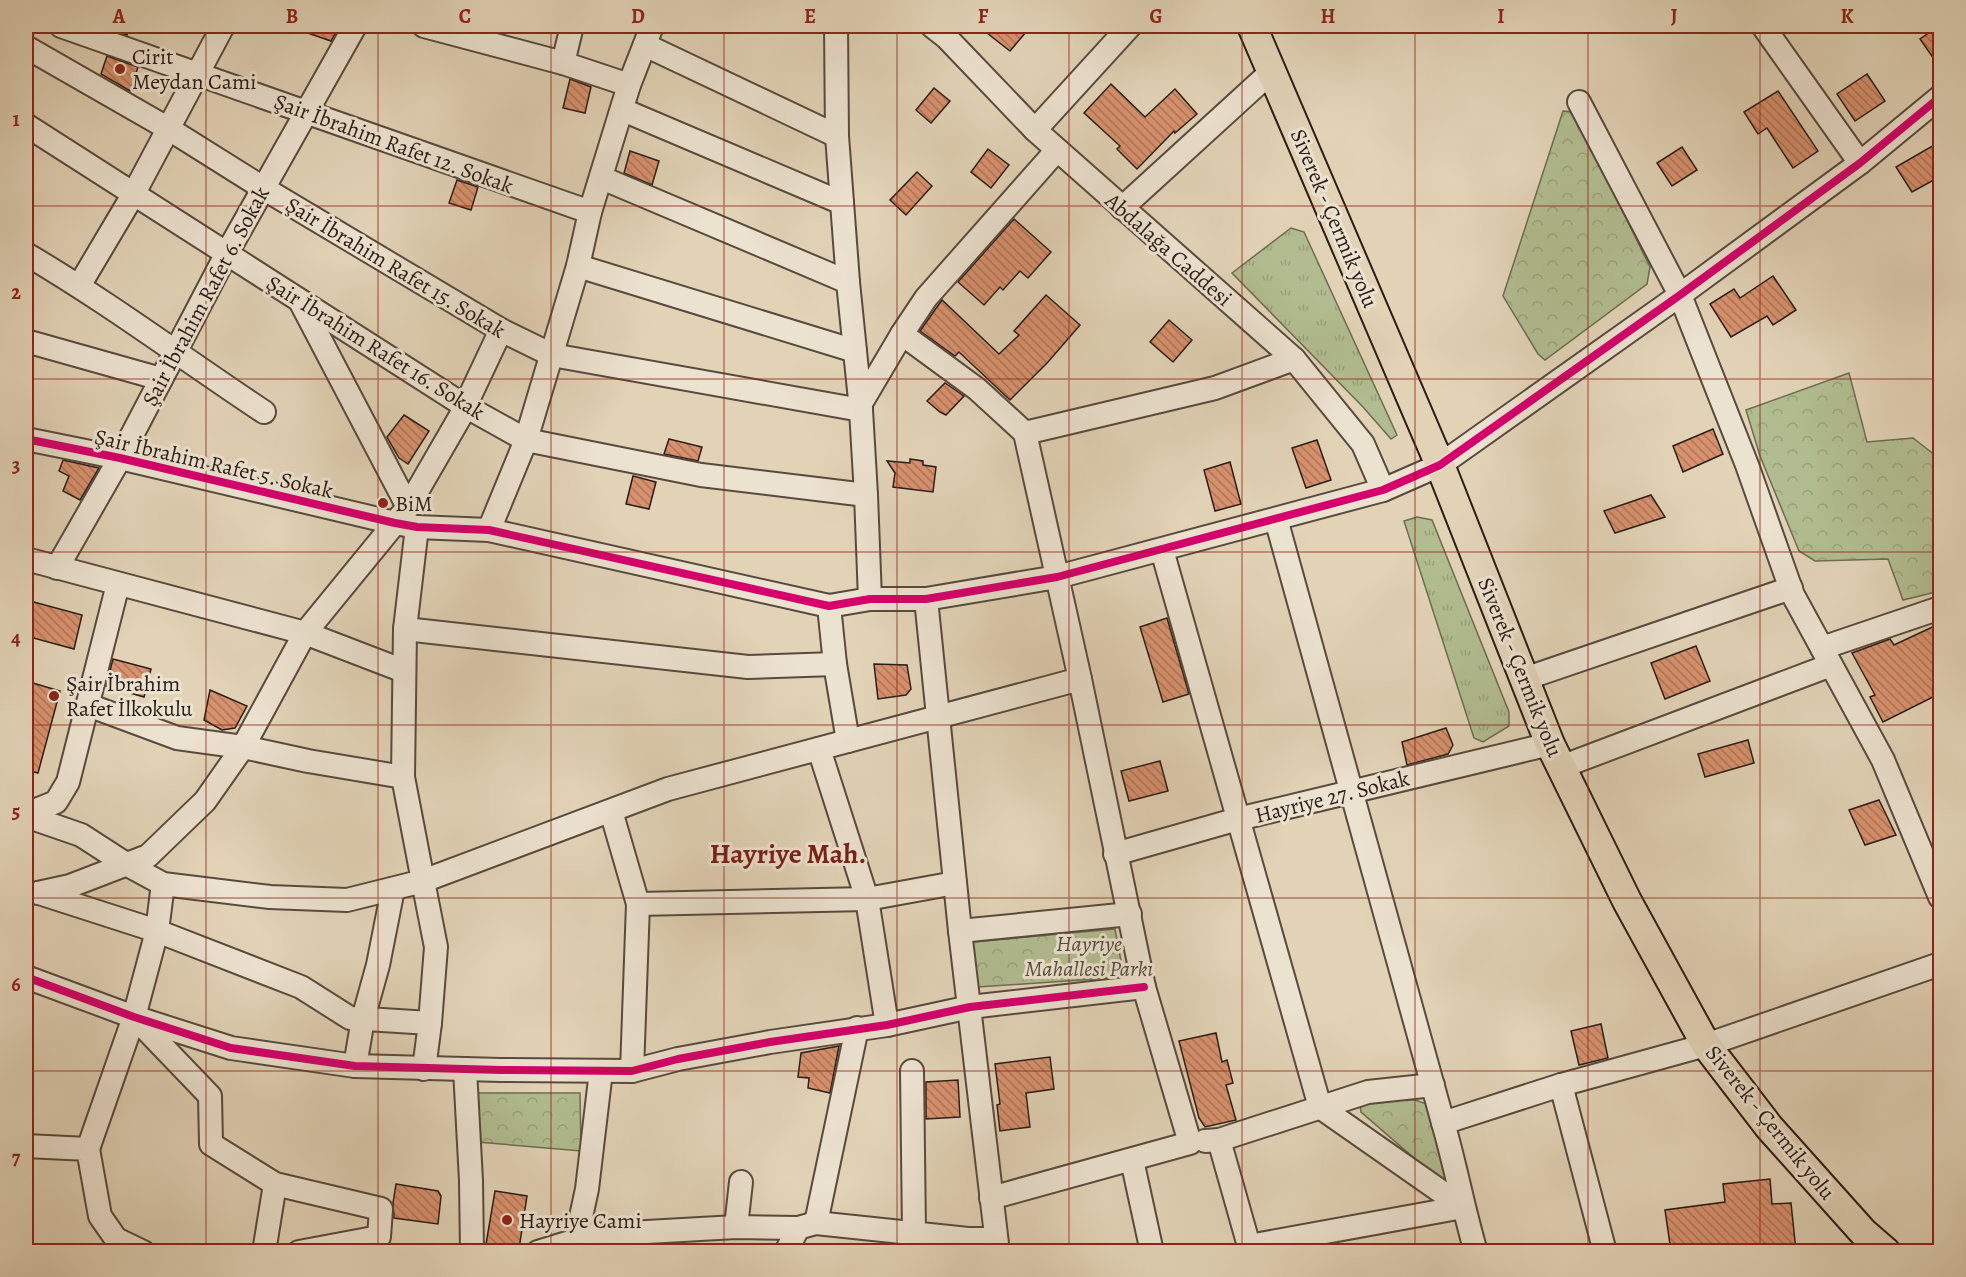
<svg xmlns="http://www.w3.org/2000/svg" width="1966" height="1277" font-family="Alegreya,serif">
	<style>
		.grass { fill: url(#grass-tufts); stroke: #6e6c53; stroke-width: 1.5 }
		.forest { fill: url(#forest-crowns); stroke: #6e6c53; stroke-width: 1.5 }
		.building { fill: url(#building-back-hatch); stroke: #2a1c16; stroke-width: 1.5 }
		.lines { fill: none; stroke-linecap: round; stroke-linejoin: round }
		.minor-casing { stroke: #584a3e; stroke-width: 26 }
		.major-casing { stroke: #2a1c16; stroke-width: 32 }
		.minor { stroke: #ece2d0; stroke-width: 22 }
		.major { stroke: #e2d3b7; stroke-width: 28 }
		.cycleway-casing { stroke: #ece2d0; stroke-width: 11 }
		.cycleway { stroke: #d6006c; stroke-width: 8 }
		.grid { fill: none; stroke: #8f2418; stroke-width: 1.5; stroke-opacity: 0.55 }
		.poi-dot { fill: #8f2418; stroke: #ece2d0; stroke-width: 2 }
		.labels { text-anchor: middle; stroke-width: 6; stroke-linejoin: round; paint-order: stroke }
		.poi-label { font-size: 22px; fill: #2a1c16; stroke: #ece2d0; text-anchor: start }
		.street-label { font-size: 22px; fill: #2a1c16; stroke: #ece2d0 }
		.park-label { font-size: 22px; font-style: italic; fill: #524c3b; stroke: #ece2d0 }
		.district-label { font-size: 28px; font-weight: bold; fill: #7a1f14; stroke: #ece2d0 }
		.neatline { fill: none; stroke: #8f2418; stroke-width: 2 }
		.grid-label { font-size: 20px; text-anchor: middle; font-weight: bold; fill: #8f2418 }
	</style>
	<defs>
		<pattern id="grass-tufts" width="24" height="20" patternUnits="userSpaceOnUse" patternTransform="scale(1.5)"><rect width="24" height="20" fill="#b1bd90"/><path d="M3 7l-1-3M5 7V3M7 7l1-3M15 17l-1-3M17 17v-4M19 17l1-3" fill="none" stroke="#98a27b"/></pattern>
		<pattern id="forest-crowns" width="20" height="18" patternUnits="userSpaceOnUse" patternTransform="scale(1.5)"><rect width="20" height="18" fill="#b1bd90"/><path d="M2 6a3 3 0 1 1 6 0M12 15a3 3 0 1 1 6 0" fill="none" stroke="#98a27b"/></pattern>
		<pattern id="building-back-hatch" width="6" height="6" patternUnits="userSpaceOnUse" patternTransform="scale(1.5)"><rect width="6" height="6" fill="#d8916e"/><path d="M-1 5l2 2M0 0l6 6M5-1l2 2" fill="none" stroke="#af7659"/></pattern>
	</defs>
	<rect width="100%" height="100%" fill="#e2d3b7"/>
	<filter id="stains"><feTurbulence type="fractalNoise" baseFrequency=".00333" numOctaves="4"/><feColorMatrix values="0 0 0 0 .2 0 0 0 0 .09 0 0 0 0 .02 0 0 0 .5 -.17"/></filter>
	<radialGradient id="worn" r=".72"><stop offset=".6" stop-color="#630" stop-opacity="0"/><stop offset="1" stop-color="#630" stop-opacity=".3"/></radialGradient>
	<g class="grass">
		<polygon points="1291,228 1304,232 1397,435 1391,439 1363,407 1232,273"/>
		<polygon points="1417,517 1432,520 1509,712 1509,726 1483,742 1474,738 1404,521"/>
	</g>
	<g class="forest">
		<polygon points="1563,111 1574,112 1650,267 1647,284 1545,360 1538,354 1503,296"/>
		<polygon points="1849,373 1867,442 1913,438 1940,459 1940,591 1903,600 1888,559 1815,561 1799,551 1760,456 1746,410"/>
		<polygon points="1115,929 1124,977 978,987 973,942"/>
		<polygon points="477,1093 580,1093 581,1151 477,1142"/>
		<polygon points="1373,1100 1415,1100 1427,1104 1450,1189 1361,1112 1360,1104"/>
	</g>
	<g class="building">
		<polygon points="100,26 130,26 127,35"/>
		<polygon points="293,26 340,26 331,41 293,28"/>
		<polygon points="978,26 1019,26 1026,32 1010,51"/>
		<polygon points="1939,26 1941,26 1941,69 1920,39"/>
		<polygon points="107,56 138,67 130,91 101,74"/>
		<polygon points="1867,74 1885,101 1855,121 1837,94"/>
		<polygon points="570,79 591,87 585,113 563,108"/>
		<polygon points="1111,84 1145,117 1175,89 1197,114 1175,133 1174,131 1137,169 1117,149 1120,146 1084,113"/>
		<polygon points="934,88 950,101 931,123 916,110"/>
		<polygon points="1778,91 1818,151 1793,168 1767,128 1758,134 1744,112"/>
		<polygon points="1941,141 1941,176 1912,192 1896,167"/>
		<polygon points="1682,147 1697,170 1672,186 1657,163"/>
		<polygon points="988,149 1009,165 991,188 971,172"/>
		<polygon points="630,151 659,161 652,185 624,173"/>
		<polygon points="917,172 932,186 906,215 890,200"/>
		<polygon points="457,180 478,187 471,210 449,203"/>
		<polygon points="1014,219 1051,252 1028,278 1020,271 1003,290 1000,287 984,305 958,282"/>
		<polygon points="1773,276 1796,310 1773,325 1767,316 1731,337 1710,304 1734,289 1740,298"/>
		<polygon points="1046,295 1080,325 1048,362 1010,400 959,352 955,356 920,331 942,300 999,354 1019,335 1014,331"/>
		<polygon points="1169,320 1192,340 1173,362 1150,342"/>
		<polygon points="945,383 964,396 946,415 940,412 927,401"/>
		<polygon points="404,415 429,431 408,464 399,458 387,437"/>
		<polygon points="1713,429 1723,454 1683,472 1673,446"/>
		<polygon points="669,439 702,447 698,461 664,454"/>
		<polygon points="1317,440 1331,480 1306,488 1292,448"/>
		<polygon points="910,459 923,461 923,465 936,467 933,492 893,487 895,473 887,461 910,463"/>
		<polygon points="63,460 99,468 80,500 63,491 69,476 59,471"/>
		<polygon points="1230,462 1241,504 1215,511 1204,470"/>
		<polygon points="633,476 656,482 649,509 626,504"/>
		<polygon points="1651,495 1665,517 1615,533 1604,511"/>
		<polygon points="30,601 82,615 74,649 26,636 26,617"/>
		<polygon points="1167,618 1189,694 1163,702 1140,627"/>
		<polygon points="1941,623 1941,693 1883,722 1870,697 1875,695 1852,653 1890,639 1894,645"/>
		<polygon points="1696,646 1710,681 1665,699 1651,663"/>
		<polygon points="113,659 151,669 144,697 106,686"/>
		<polygon points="874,664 907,665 911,689 906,695 878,699"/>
		<polygon points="26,681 60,691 38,773 26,770"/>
		<polygon points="210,690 247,706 235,728 222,730 204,720"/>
		<polygon points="1446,728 1453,745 1448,754 1407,765 1402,742"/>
		<polygon points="1748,740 1754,763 1705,777 1698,754"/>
		<polygon points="1160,761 1168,791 1129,801 1121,771"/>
		<polygon points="1879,800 1896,835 1865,845 1849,810"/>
		<polygon points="1601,1024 1608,1058 1579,1065 1571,1031"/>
		<polygon points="1216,1033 1222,1062 1227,1060 1233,1083 1226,1085 1236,1120 1205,1127 1199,1118 1179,1041"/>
		<polygon points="839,1046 830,1093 808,1088 809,1078 798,1077 801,1053"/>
		<polygon points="1050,1057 1054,1089 1026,1093 1030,1127 1000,1131 997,1105 1000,1104 995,1064"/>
		<polygon points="958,1080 960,1117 926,1119 926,1082"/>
		<polygon points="1770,1179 1772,1204 1791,1203 1796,1251 1747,1251 1747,1249 1722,1251 1671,1251 1665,1210 1725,1202 1723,1184"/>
		<polygon points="396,1184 438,1191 441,1196 438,1224 394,1218 393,1203"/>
		<polygon points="495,1191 527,1196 519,1249 486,1244"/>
	</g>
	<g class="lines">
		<defs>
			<g id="minor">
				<polyline points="61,26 590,212"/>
				<polyline points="424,26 563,63 629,85"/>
				<polyline points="836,26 837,136 848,282 861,410 866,495 870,599"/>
				<polyline points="932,26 946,37 1035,130 1294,359 1363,444 1383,490"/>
				<polyline points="1763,26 1860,163"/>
				<polyline points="645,45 837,136"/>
				<polyline points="26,47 169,129 263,188 501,330 552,355 861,410"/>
				<polyline points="563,63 572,26"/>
				<polyline points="1579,102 1680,295 1747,465 1793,595 1883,760 1940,897"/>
				<polyline points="623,110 842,203"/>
				<polyline points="26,125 465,406 526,440 701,475 866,495"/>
				<polyline points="1035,130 1130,26"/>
				<polyline points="602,178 848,282"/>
				<polyline points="1122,208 1272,71"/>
				<path d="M26,254c82,48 158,105 238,158"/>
				<polyline points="578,266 855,351"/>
				<polyline points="79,286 133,195 223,26"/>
				<polyline points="300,301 408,507"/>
				<polyline points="902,334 977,389 1025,433 1080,679 1144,987 1190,1143 991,1198"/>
				<polyline points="26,341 161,379"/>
				<polyline points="860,405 902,334 926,298 1057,150"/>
				<polyline points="1025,433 1215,388 1294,359"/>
				<polyline points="26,439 120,458 395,523 417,527 489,530 829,606 870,599 926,599 1057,577 1383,490 1440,465 1680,295 1860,163 1940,97"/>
				<path d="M1276,519c54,200 110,400 166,600 13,44 21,89 34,133"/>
				<polyline points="489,530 526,440 578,266 590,212 629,85 652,26"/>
				<polyline points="1162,550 1320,1107 1463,1207"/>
				<polyline points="26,559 305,633 404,671"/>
				<polyline points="57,568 120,458 227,253 355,26"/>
				<polyline points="926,599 960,931 998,1252"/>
				<polyline points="829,606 835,664 848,741"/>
				<polyline points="405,629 748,667 835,664"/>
				<polyline points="1822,648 1940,608"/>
				<polyline points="1524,679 1791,588"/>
				<polyline points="819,749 867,899 887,1025"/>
				<polyline points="1561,767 1831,665"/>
				<polyline points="403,777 405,629 417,527"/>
				<polyline points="611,811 638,904 632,1071"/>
				<polyline points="26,814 56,802 68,782 118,584"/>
				<polyline points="26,816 81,835 126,864 163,884 270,897 347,900 423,881 403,777 308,761 243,747 177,738 88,705"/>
				<polyline points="1115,854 1238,819 1550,744"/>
				<polyline points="38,893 70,886 148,856 205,801 243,747 305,633 408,507 460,417 501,330"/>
				<polyline points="39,893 157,931 301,987 350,1018 430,1023 424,1069"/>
				<polyline points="638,904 867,899 955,883"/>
				<polyline points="960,931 1130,914"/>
				<polyline points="26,977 134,1017 231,1048 355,1066 501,1070 632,1071 678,1059 770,1042 887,1025 970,1007 1144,987"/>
				<polyline points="137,1020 210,1096 211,1144 275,1184 381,1209 379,1237 299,1252"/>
				<polyline points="430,1023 436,947 423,881 668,789 1080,679"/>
				<polyline points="355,1066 363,1019 378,965 393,889"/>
				<polyline points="465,1069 471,1181 472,1252"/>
				<polyline points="1561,1085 1605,1252"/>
				<polyline points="1443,1123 1561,1085 1706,1045 1940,964"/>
				<polyline points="1219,1140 1249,1246 1463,1207"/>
				<polyline points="1205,1141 1219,1140 1368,1092 1433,1085"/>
				<polyline points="26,1146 88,1149 100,1216 116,1239 143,1252"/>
				<polyline points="88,1149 134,1017 157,931 163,884"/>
				<polyline points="1132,1160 1152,1252"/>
				<polyline points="816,1223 857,1028"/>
				<polyline points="736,1227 741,1182"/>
				<polyline points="576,1240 587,1189 601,1071"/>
				<polyline points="264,1252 275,1184"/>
				<polyline points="538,1252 593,1235 736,1227 798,1228 816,1223 968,1239 995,1239"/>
				<polyline points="786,1252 798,1228"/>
				<polyline points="910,1252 914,1233 912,1071"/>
			</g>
			<polyline id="major" points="1252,26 1440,465 1550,744 1627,901 1706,1045 1769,1127 1863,1232 1886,1252"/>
		</defs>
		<use href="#minor" class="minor-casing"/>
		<use href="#major" class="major-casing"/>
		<use href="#minor" class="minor"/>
		<use href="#major" class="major"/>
		<defs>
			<g id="cycleway">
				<polyline points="26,439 120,458 395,523 417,527 489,530 829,606 870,599 926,599 1057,577 1383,490 1440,465 1680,295 1860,163 1940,97"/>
				<polyline points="26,977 134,1017 231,1048 355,1066 501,1070 632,1071 678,1059 770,1042 887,1025 970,1007 1144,987"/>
			</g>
		</defs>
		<use href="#cycleway" class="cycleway-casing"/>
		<use href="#cycleway" class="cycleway"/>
	</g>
	<path class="grid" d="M206,26v1226M378,26v1226M551,26v1226M724,26v1226M897,26v1226M1069,26v1226M1242,26v1226M1415,26v1226M1588,26v1226M1760,26v1226M26,206h1914M26,379h1914M26,552h1914M26,725h1914M26,898h1914M26,1071h1914"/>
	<g class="poi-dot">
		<circle cx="120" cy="69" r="6"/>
		<circle cx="383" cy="503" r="6"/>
		<circle cx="54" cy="696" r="6"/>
		<circle cx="507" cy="1220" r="6"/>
	</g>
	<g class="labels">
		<g class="poi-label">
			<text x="132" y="64">Cirit<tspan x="132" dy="25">Meydan Cami</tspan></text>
			<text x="395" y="511">BiM</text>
			<text x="66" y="691">Şair İbrahim<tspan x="66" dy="25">Rafet İlkokulu</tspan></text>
			<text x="519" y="1228">Hayriye Cami</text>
		</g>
		<g class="street-label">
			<text transform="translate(394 143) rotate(20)" y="8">Şair İbrahim Rafet 12. Sokak</text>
			<text transform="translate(1335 218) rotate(67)" y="8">Siverek - Çermik yolu</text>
			<text transform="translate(1169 249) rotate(41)" y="8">Abdalağa Caddesi</text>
			<text transform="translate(396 267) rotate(31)" y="8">Şair İbrahim Rafet 15. Sokak</text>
			<text transform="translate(205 296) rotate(-62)" y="8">Şair İbrahim Rafet 6. Sokak</text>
			<text transform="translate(376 347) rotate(32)" y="8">Şair İbrahim Rafet 16. Sokak</text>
			<text transform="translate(214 463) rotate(13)" y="8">Şair İbrahim Rafet 5. Sokak</text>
			<text transform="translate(1521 667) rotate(68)" y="8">Siverek - Çermik yolu</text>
			<text transform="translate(1332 796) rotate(-14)" y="8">Hayriye 27. Sokak</text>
			<text transform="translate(1771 1122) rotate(51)" y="8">Siverek - Çermik yolu</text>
		</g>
		<g class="park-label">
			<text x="1089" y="951">Hayriye<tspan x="1089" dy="25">Mahallesi Parkı</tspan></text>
		</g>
		<g class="district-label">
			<text x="788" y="863">Hayriye Mah.</text>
		</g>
	</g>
	<rect width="1966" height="1277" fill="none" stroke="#e2d3b7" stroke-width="66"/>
	<rect x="33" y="33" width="1900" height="1211" class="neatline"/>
	<g class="grid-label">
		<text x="119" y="23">A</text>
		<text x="292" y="23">B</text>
		<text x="465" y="23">C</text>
		<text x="638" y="23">D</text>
		<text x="810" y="23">E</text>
		<text x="983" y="23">F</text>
		<text x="1156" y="23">G</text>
		<text x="1328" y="23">H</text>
		<text x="1501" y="23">I</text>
		<text x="1674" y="23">J</text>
		<text x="1847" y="23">K</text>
		<text x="16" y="126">1</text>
		<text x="16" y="299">2</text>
		<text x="16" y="472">3</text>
		<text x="16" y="645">4</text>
		<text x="16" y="818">5</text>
		<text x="16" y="991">6</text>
		<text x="16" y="1164">7</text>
	</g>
	<rect width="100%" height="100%" filter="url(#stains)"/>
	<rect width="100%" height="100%" fill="url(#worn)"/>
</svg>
